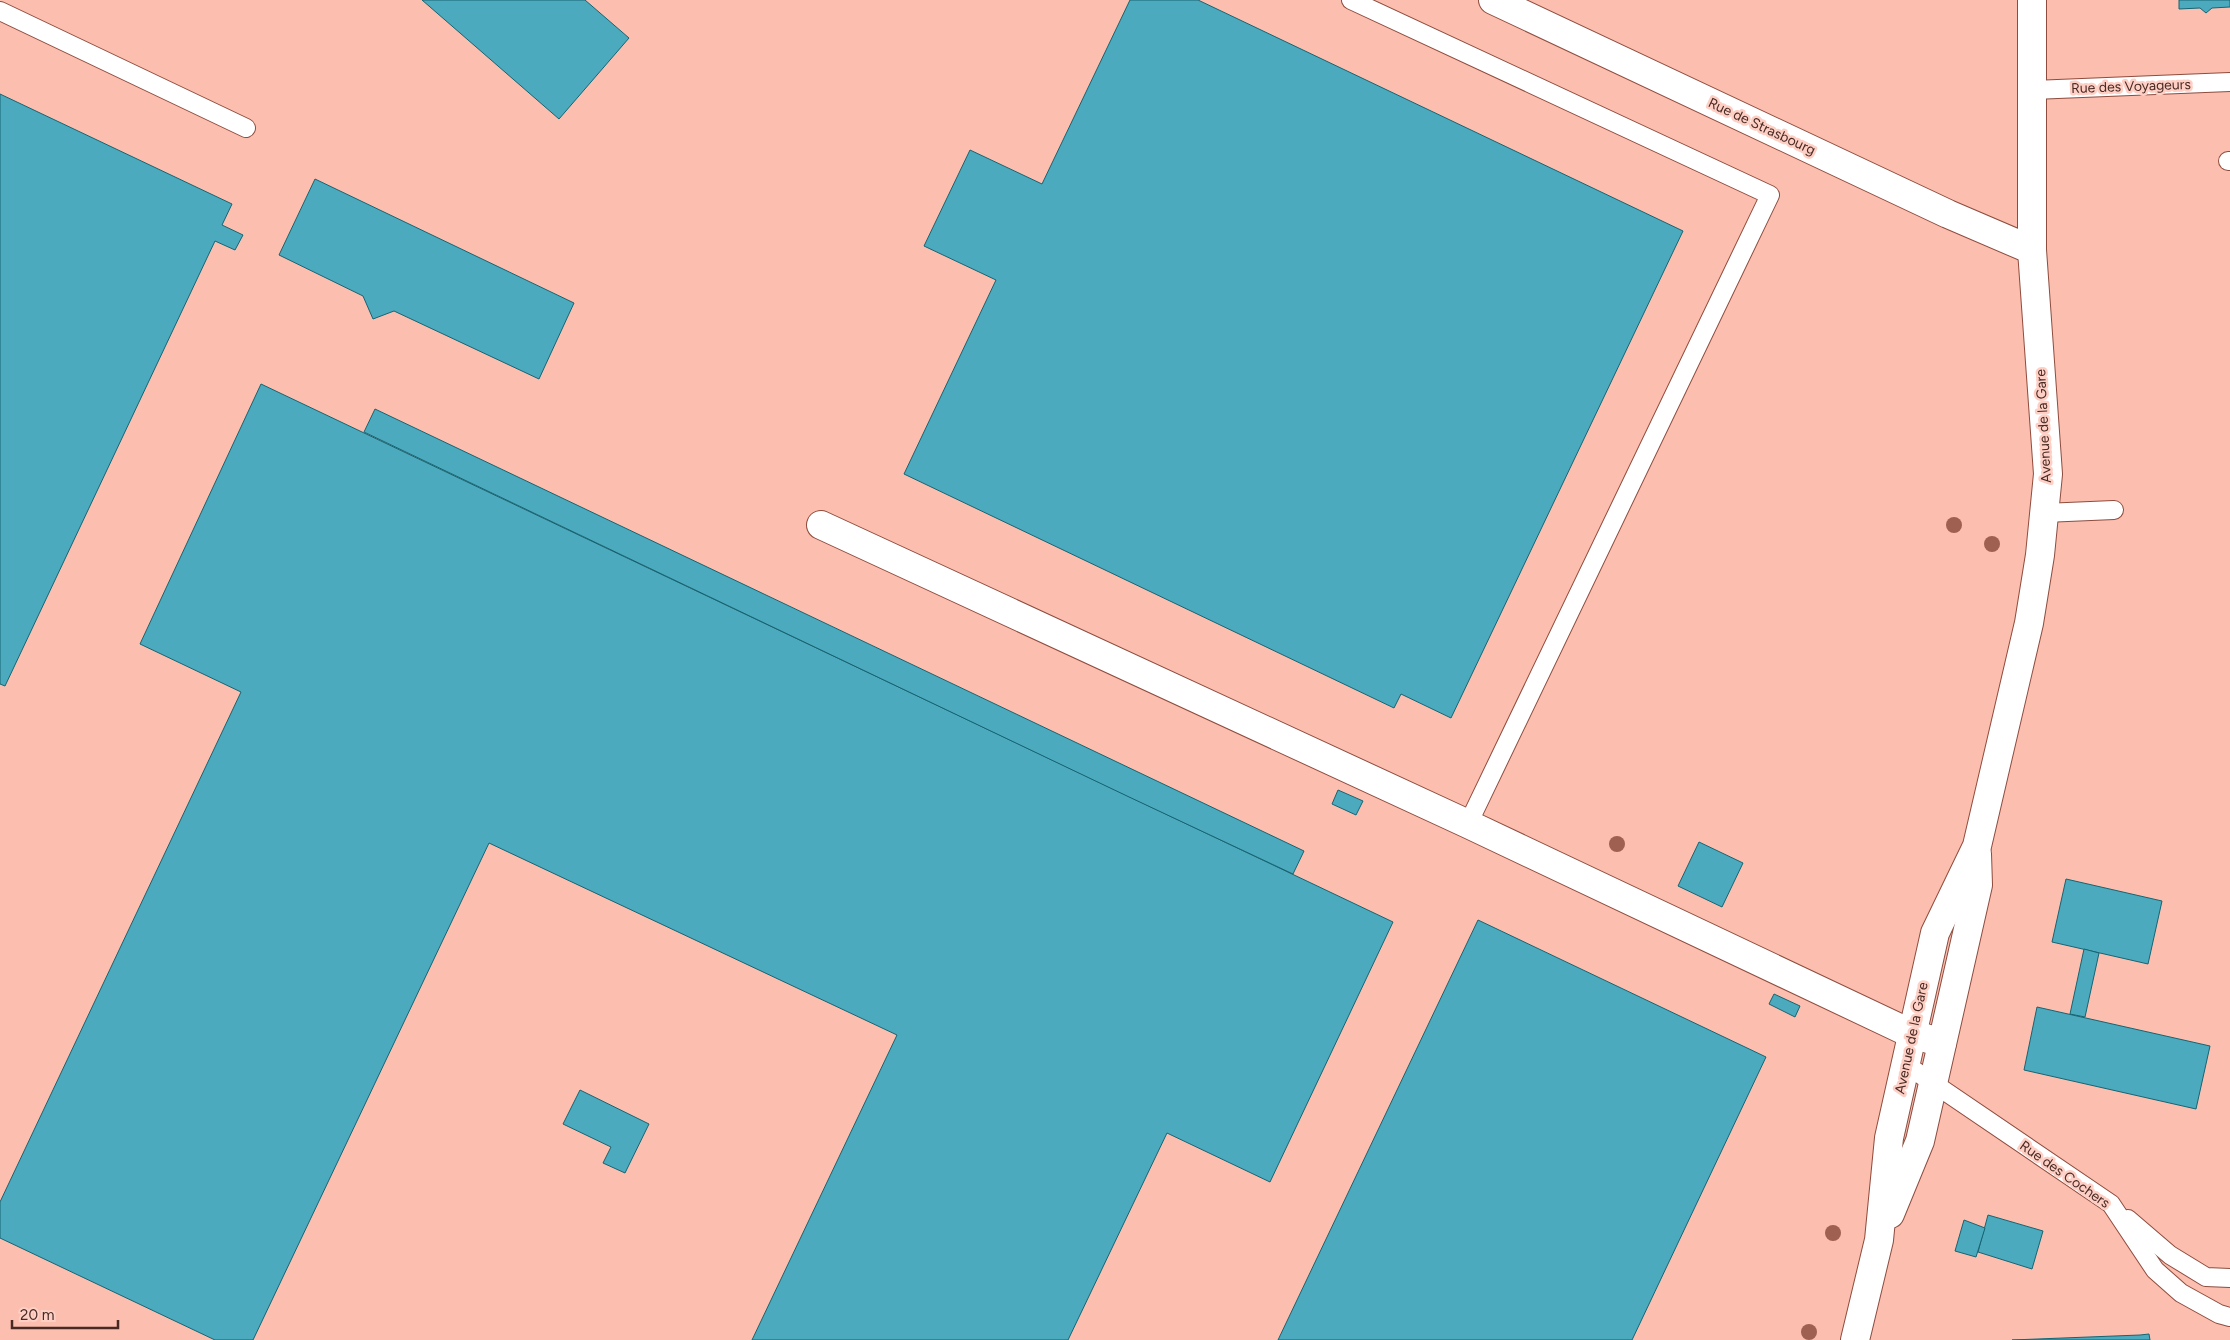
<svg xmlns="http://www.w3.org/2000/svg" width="2230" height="1340" font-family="Figtree,sans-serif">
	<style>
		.building { fill: #4caabe; stroke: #166472 }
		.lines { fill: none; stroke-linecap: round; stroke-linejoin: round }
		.service-casing { stroke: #8e4c3e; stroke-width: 20 }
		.minor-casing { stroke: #8e4c3e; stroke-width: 30 }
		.tertiary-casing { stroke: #8e4c3e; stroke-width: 30 }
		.service { stroke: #fff; stroke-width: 18 }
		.minor { stroke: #fff; stroke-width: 28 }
		.tertiary { stroke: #fff; stroke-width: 28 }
		.tree { fill: #9f5f51 }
		.labels { text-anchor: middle; stroke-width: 5; stroke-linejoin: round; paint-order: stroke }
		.street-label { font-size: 14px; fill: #482a23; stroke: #fecfc4 }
	</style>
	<rect width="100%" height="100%" fill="#fbbeaf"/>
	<g class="building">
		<polygon points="422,0 585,0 629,38 559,119"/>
		<polygon points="1130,0 1198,0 1683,231 1451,718 1401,694 1394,708 904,474 996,280 924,246 970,150 1042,184"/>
		<polygon points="2179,0 2230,0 2230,7 2212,8 2206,13 2200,8 2179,9"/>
		<polygon points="0,94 232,204 222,225 243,235 235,250 215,241 5,686 0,684"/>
		<polygon points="315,179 574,303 539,379 394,311 373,319 363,296 279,255"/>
		<polygon points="261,384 1393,922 1270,1182 1167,1133 1068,1340 752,1340 897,1035 489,843 253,1340 215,1340 0,1238 0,1202 241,692 140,644"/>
		<polygon points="375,409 1304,851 1293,874 1127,796 364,432"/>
		<polygon points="1338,790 1363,801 1356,815 1332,804"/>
		<polygon points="1699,842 1743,863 1722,907 1678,886"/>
		<polygon points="2066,879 2162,901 2148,964 2052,942"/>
		<polygon points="1478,920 1766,1057 1632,1340 1278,1340"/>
		<polygon points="2084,949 2099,953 2085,1017 2070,1014"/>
		<polygon points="1774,994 1800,1006 1795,1017 1769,1004"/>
		<polygon points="2037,1007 2210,1046 2196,1109 2024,1070"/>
		<polygon points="580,1090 649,1124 625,1173 603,1163 611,1147 563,1124"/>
		<polygon points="1988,1215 2043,1231 2032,1269 1978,1252"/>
		<polygon points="1964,1220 1985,1228 1976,1257 1955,1251"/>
		<polygon points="2149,1334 2150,1340 2012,1340 2140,1335"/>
	</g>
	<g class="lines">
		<defs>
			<g id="service">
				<polyline points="1351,0 1770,195 1468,824"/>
				<polyline points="0,11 246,128"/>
				<polyline points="2033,90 2230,82"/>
				<polyline points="2228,161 2230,161"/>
				<polyline points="2044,513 2114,510"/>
				<polyline points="1905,1064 2111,1204 2155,1270 2181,1293 2219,1314 2230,1317"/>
				<polyline points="2128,1219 2170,1255 2206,1277 2230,1278"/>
			</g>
			<g id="minor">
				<polyline points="1493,0 1948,214 2032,250"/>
				<polyline points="821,525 1468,824 1912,1034 1942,1043"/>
			</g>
			<g id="tertiary">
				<polyline points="1890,1214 1920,1141 1978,885 1977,854"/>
				<polyline points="1855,1340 1879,1240 1889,1138 1935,933 1977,846 2029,623 2040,555 2048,474 2032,250 2032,0"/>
			</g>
		</defs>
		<use href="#service" class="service-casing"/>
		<use href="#minor" class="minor-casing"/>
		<use href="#tertiary" class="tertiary-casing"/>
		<use href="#service" class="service"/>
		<use href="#minor" class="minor"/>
		<use href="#tertiary" class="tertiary"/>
	</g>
	<g class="tree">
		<circle cx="1954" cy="525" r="8"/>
		<circle cx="1992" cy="544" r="8"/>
		<circle cx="1617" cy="844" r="8"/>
		<circle cx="1833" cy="1233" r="8"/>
		<circle cx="1809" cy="1332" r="8"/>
	</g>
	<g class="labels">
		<g class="street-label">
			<text transform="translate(2131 86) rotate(-2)" y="5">Rue des Voyageurs</text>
			<text transform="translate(1762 126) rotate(25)" y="5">Rue de Strasbourg</text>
			<text transform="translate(2043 426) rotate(-93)" y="5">Avenue de la Gare</text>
			<text transform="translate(1911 1038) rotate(-78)" y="5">Avenue de la Gare</text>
			<text transform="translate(2065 1174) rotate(35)" y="5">Rue des Cochers</text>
		</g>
	</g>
	<path d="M12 1320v8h106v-8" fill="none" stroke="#482a23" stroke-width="2.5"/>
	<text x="20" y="1320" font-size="15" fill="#482a23" stroke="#fecfc4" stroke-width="4" paint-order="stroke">20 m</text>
</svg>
